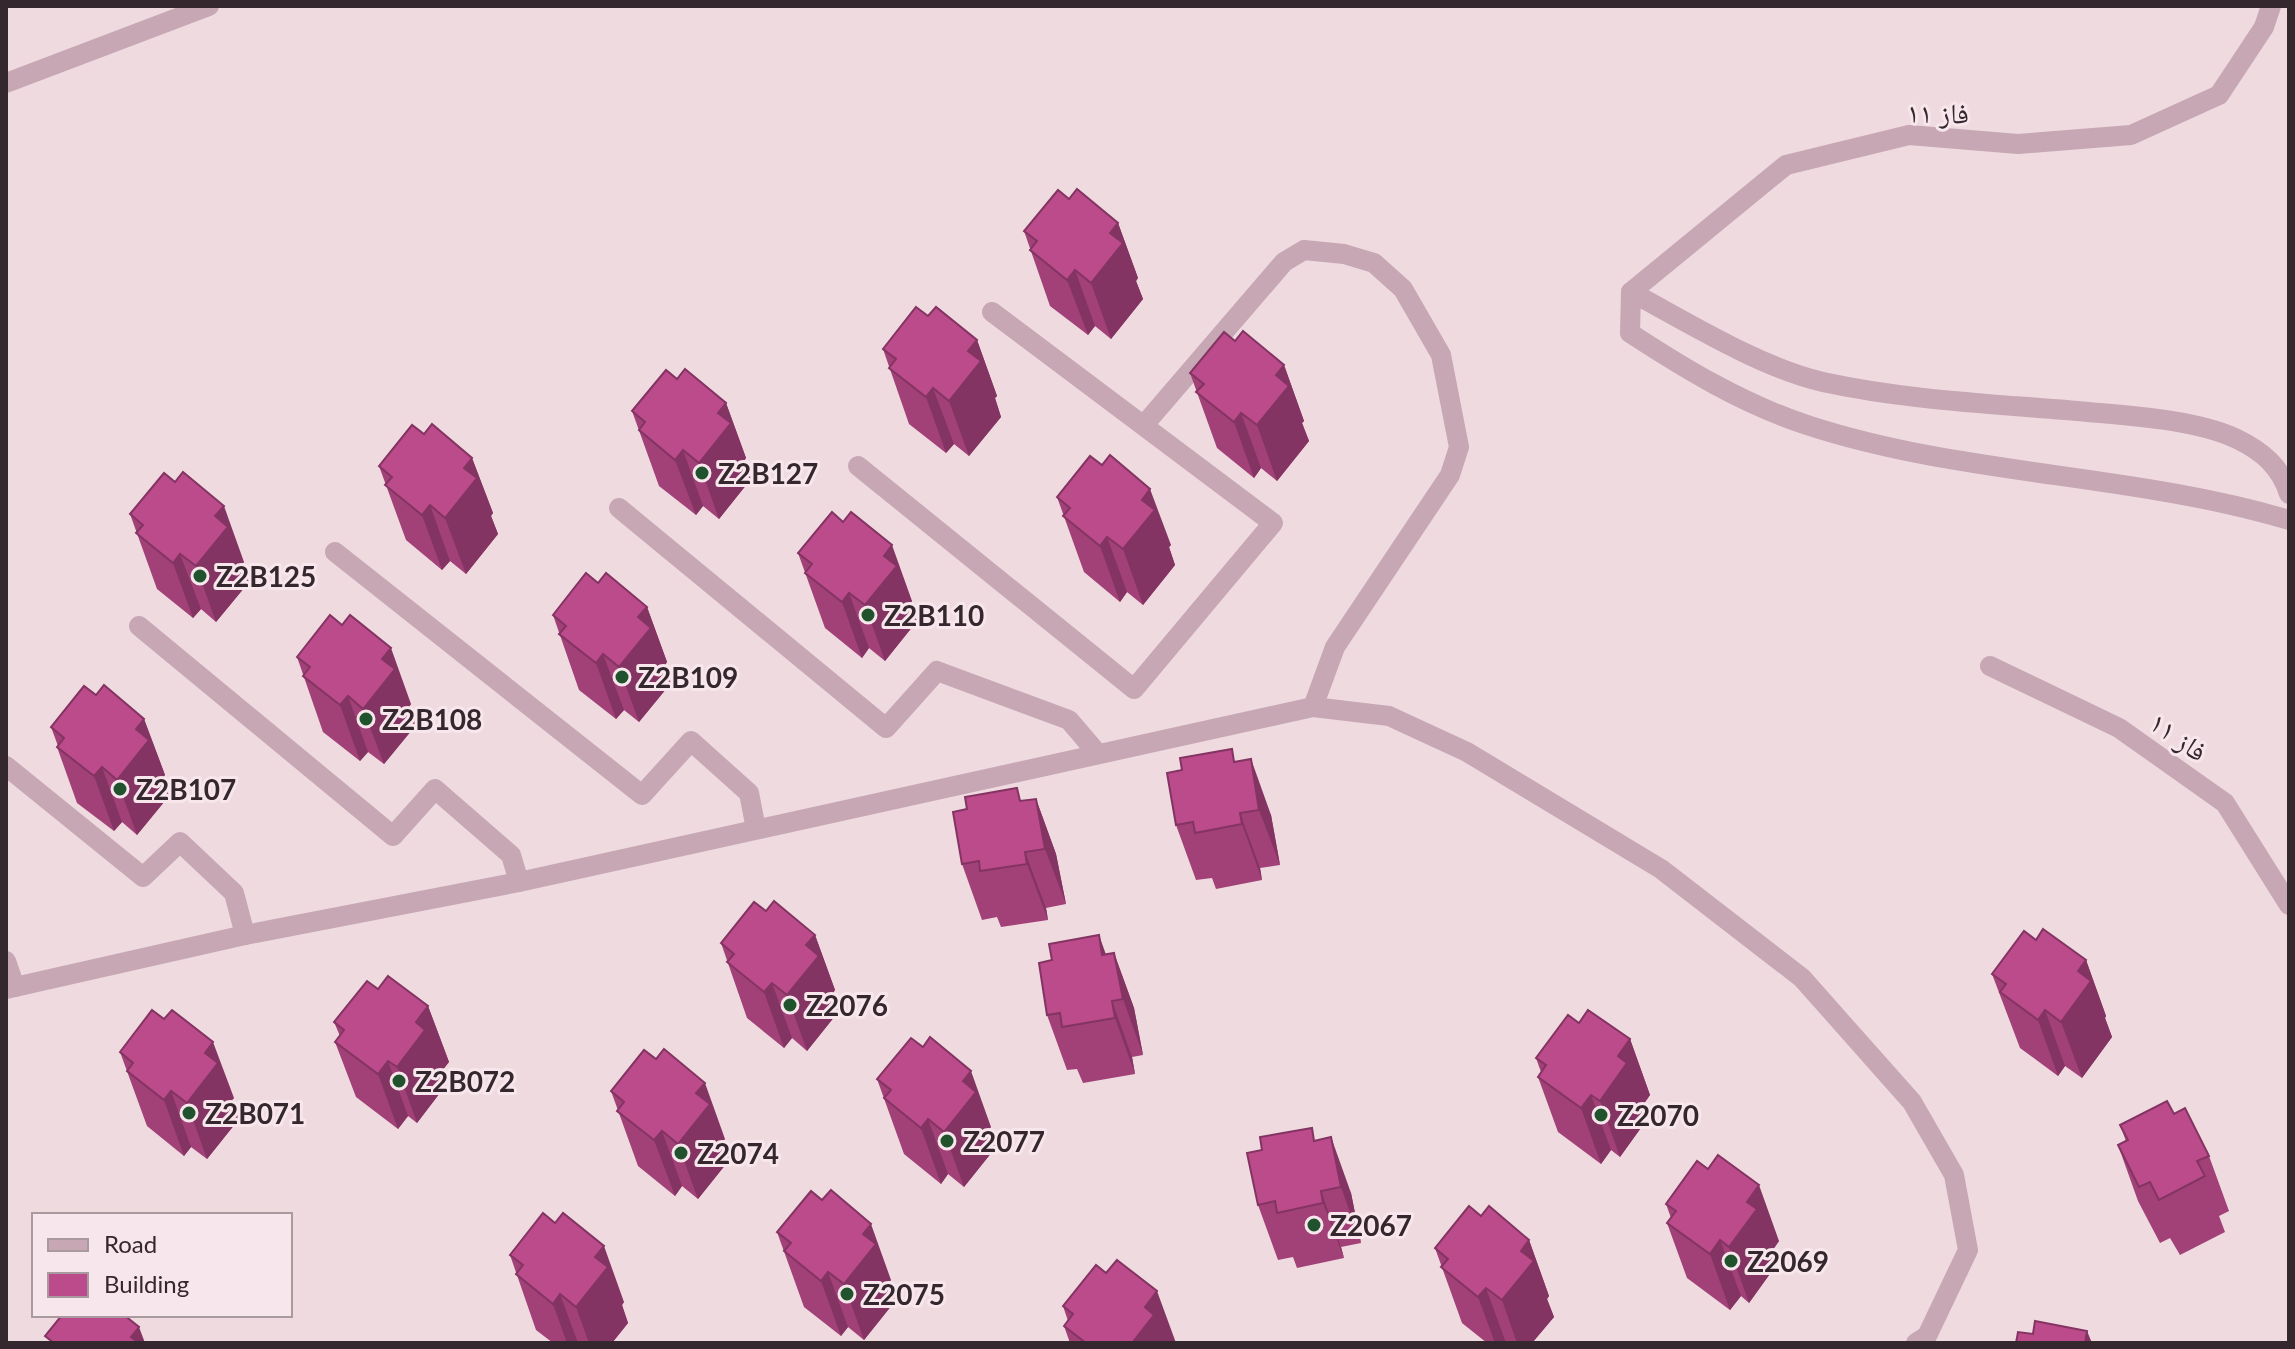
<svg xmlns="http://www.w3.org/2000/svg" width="2295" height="1349" viewBox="0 0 2295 1349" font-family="Lato,'Noto Naskh Arabic',sans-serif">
<rect width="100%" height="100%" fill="#efdae0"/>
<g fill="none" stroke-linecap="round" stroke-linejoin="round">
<!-- minor -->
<g stroke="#c6a7b3" stroke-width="20">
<path d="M2271 6 2264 27 2219 95 2131 135 2018 144 1909 135 1786 165 1631 292 1630 333C1685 369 1743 404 1807 425 1962 476 2132 473 2289 520"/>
<polyline points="6,83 209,6"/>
<path d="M1631 292C1687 322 1761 368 1823 382 1910 401 2000 404 2088 412 2133 416 2197 420 2237 439 2262 451 2281 467 2289 494"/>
<polyline points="1144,425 1284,262 1304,250 1344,254 1374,263 1403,289 1441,355 1459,447 1450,475 1335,647 1313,707"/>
<polyline points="858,466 1134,689 1273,523 992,312"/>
<polyline points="619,508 886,728 937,671 1069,720 1098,754"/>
<polyline points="335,552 642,795 691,741 749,793 756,829"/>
<polyline points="139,626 393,836 435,789 511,855 519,882"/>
<polyline points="1990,666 2119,728 2225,803 2289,905"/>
<polyline points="6,766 143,877 180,842 234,893 245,935"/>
<polyline points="6,961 15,987"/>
<polyline points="6,989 245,935 519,882 1313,707 1389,716 1467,752 1661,869 1802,978 1912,1102 1954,1175 1968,1250 1927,1336 1916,1343"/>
</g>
</g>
<!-- wall -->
<g fill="#a24078">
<polygon points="1069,199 1118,223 1138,278 1136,281 1143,299 1111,339 1095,326 1088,335 1050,306 1024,231"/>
<polygon points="928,316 977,340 997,396 995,398 1001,417 969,456 954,444 946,453 909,424 883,349"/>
<polygon points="1235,341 1284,365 1304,421 1302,423 1309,441 1277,481 1261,468 1254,478 1217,448 1190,373"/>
<polygon points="677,379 726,403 746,458 744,461 751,479 719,519 703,506 696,515 659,486 632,411"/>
<polygon points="424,434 472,458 493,513 491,516 498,534 466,574 450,561 442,570 406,540 379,466"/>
<polygon points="1057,497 1171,545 1169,547 1175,565 1143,605 1127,592 1120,602 1084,572"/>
<polygon points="130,514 244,562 242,564 249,582 216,622 201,609 193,618 157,589"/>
<polygon points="843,522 912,601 910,604 917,621 885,661 869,648 862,658 825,628 798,553"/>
<polygon points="598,583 647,607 667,662 665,665 671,683 639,722 624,710 616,719 579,690 553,615"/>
<polygon points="297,657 411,704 409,707 416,725 384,764 368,752 360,761 323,732"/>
<polygon points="96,695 144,719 165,775 163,777 169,796 137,835 122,822 114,831 77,803 57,747 58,746 51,727"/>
<polygon points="1237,762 1271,815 1280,865 1260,868 1262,880 1216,889 1212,878 1196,880 1176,825"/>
<polygon points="1036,799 1056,854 1066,904 1046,908 1048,920 1001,927 997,917 982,920 962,864 967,809"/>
<polygon points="766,911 815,935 835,990 833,993 839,1011 807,1051 792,1038 784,1048 747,1018 721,943"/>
<polygon points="2036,940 2086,960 2106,1016 2105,1018 2112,1037 2082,1078 2065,1066 2058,1076 2020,1048 1992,974"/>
<polygon points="1114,953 1134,1008 1143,1055 1132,1057 1135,1074 1083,1083 1077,1069 1067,1070 1047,1015 1106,954"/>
<polygon points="378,989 428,1006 449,1062 441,1072 446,1085 417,1123 408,1116 398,1129 356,1097 335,1042 340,1036 334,1022"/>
<polygon points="1579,1023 1630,1039 1650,1095 1643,1105 1648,1118 1620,1157 1611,1150 1601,1164 1558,1132 1538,1077 1541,1072 1536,1058"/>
<polygon points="120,1052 234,1098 232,1100 239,1119 207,1159 191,1147 184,1156 147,1126"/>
<polygon points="877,1079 991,1127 989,1129 996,1147 964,1187 948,1174 941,1184 904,1154"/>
<polygon points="611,1091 725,1139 723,1141 730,1159 698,1199 682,1186 675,1196 638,1166"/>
<polygon points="2174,1114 2209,1156 2229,1211 2219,1216 2225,1232 2180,1255 2170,1238 2160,1243 2138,1201 2118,1145 2126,1141 2120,1125"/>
<polygon points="1316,1140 1351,1193 1361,1243 1341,1247 1344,1258 1297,1268 1293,1257 1278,1260 1258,1205 1262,1150"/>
<polygon points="1666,1204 1779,1241 1772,1251 1777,1264 1749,1303 1741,1296 1730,1310 1687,1278 1667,1223 1671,1218"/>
<polygon points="1481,1216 1529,1240 1549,1296 1547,1299 1554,1317 1532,1343 1487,1343 1462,1323 1435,1248"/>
<polygon points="777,1232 891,1280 889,1282 896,1300 864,1340 848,1327 841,1336 804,1307"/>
<polygon points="510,1255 624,1302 622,1305 628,1323 612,1343 553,1343 536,1330"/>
<polygon points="1063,1306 1176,1343 1070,1343 1064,1326 1068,1321"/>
</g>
<!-- shaded-wall -->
<g fill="#843462">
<polygon points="1118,223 1138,278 1136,281 1143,299 1111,339 1091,283 1110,233"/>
<polygon points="1075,270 1095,326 1088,335 1067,280"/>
<polygon points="977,340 997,396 995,398 1001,417 969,456 949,401 968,351"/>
<polygon points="1284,365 1304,421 1302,423 1309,441 1277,481 1257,425 1276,375"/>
<polygon points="933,388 954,444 946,453 926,397"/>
<polygon points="726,403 746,458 744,461 751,479 719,519 699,463 718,413"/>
<polygon points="1241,413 1261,468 1254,478 1234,422"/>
<polygon points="683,450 703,506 696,515 675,460"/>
<polygon points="472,458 493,513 491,516 498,534 466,574 445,518 464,468"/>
<polygon points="1150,489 1171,545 1169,547 1175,565 1143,605 1123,549 1142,500"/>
<polygon points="430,505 450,561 442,570 422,515"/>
<polygon points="224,506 244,562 242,564 249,582 216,622 196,566 215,516"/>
<polygon points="1107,537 1127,592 1120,602 1100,546"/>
<polygon points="892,545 912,601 910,604 917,621 885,661 865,605 884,556"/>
<polygon points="180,554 201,609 193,618 173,563"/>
<polygon points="849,593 869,648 862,658 842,602"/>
<polygon points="647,607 667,662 665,665 671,683 639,722 619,667 638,617"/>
<polygon points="391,648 411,704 409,707 416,725 384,764 363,709 382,659"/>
<polygon points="603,654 624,710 616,719 596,663"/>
<polygon points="348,696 368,752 360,761 340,705"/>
<polygon points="144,719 165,775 163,777 169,796 137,835 117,780 136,729"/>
<polygon points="1251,759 1271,815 1280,865 1259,810"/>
<polygon points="102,767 122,822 114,831 94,776"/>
<polygon points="1036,799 1056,854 1066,904 1045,849"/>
<polygon points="1240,813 1260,868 1262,880 1242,824"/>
<polygon points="1025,852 1046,908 1048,920 1027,864"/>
<polygon points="815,935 835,990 833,993 839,1011 807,1051 787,995 806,945"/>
<polygon points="1099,935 1119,991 1102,955"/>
<polygon points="1114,953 1134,1008 1143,1055 1123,999"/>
<polygon points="2086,960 2106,1016 2105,1018 2112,1037 2082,1078 2061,1022 2078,971"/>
<polygon points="772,983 792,1038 784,1048 764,992"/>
<polygon points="1112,1001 1132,1057 1135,1074 1115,1018"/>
<polygon points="428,1006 449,1062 441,1072 446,1085 417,1123 397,1067 416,1022"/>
<polygon points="2045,1010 2065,1066 2058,1076 2038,1020"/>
<polygon points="1630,1039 1650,1095 1643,1105 1648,1118 1620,1157 1600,1101 1618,1056"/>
<polygon points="213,1042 234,1098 232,1100 239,1119 207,1159 187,1103 205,1053"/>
<polygon points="388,1061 408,1116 398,1129 378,1074"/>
<polygon points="971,1071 991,1127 989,1129 996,1147 964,1187 944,1132 963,1081"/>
<polygon points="705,1083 725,1139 723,1141 730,1159 698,1199 678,1144 696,1093"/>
<polygon points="171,1091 191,1147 184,1156 164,1100"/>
<polygon points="1591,1095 1611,1150 1601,1164 1581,1108"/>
<polygon points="928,1119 948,1174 941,1184 921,1128"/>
<polygon points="662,1131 682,1186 675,1196 654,1140"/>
<polygon points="1331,1137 1351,1193 1361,1243 1341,1187"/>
<polygon points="1759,1185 1779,1241 1772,1251 1777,1264 1749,1303 1729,1247 1747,1202"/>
<polygon points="1321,1191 1341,1247 1344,1258 1323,1203"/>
<polygon points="871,1224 891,1280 889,1282 896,1300 864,1340 844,1284 863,1234"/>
<polygon points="1529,1240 1549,1296 1547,1299 1554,1317 1532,1343 1517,1343 1502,1300 1521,1251"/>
<polygon points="1720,1240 1741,1296 1730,1310 1710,1254"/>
<polygon points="604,1246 624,1302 622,1305 628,1323 612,1343 589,1343 576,1307 595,1257"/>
<polygon points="828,1272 848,1327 841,1336 821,1281"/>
<polygon points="1486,1288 1506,1343 1495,1343 1478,1297"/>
<polygon points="1157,1291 1176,1343 1132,1343 1145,1307"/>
<polygon points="560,1294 578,1343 567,1343 553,1304"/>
<polygon points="139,1327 145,1343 133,1343 131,1337"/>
<polygon points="2087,1331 2092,1343 2085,1343"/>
</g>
<!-- building -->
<g fill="#bc4b8c" stroke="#843462" stroke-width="2">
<polygon points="1077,189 1118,223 1110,233 1123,243 1091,283 1075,270 1067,280 1030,250 1037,241 1024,231 1058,190 1069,199"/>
<polygon points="916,307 928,316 936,307 977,340 968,351 981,361 949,401 933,388 926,397 889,368 896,359 883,349"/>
<polygon points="1243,331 1284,365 1276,375 1289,386 1257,425 1241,413 1234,422 1196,392 1204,384 1190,373 1224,332 1235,341"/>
<polygon points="685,369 726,403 718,413 731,423 699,463 683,450 675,460 639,430 645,422 632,411 666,370 677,379"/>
<polygon points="432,424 472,458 464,468 477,478 445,518 430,505 422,515 385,485 392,477 379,466 412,425 424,434"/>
<polygon points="1110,455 1150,489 1142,500 1155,510 1123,549 1107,537 1100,546 1063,516 1070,508 1057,497 1090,456 1102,465"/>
<polygon points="183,472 224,506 215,516 228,527 196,566 180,554 173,563 136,533 143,525 130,514 164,473 175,482"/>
<polygon points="832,512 843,522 851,512 892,545 884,556 897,566 865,605 849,593 842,602 805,573 812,564 798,553"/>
<polygon points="586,573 598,583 606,573 647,607 638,617 651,628 619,667 603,654 596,663 559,634 566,626 553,615"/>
<polygon points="330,615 342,625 350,615 391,648 382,659 395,669 363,709 348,696 340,705 303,676 310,667 297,657"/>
<polygon points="104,685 144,719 136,729 149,740 117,780 102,767 94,776 57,747 64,738 51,727 84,686 96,695"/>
<polygon points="1232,749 1234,762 1251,759 1259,810 1240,813 1242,824 1195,833 1193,822 1176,825 1167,773 1182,770 1180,758"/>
<polygon points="1017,788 1020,801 1036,799 1045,849 1025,852 1027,864 980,871 979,861 962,864 953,812 967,809 965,797"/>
<polygon points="774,901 815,935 806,945 819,956 787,995 772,983 764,992 727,962 734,954 721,943 754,902 766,911"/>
<polygon points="2043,929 2086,960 2078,971 2091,981 2061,1022 2045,1010 2038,1020 2000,992 2006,984 1992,974 2024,931 2036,940"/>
<polygon points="1099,935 1102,955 1114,953 1123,999 1112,1001 1115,1018 1062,1027 1060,1013 1047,1015 1039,963 1052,960 1049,944"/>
<polygon points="388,976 428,1006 416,1022 425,1030 397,1067 388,1061 378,1074 335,1042 344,1030 334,1022 367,981 378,989"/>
<polygon points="152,1010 164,1019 172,1010 213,1042 205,1053 218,1063 187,1103 171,1091 164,1100 127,1071 133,1063 120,1052"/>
<polygon points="1588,1010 1630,1039 1618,1056 1627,1063 1600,1101 1591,1095 1581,1108 1538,1077 1546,1065 1536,1058 1568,1015 1579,1023"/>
<polygon points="930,1037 971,1071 963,1081 976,1092 944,1132 928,1119 921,1128 884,1098 891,1090 877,1079 911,1038 923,1047"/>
<polygon points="664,1049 705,1083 696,1093 710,1104 678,1144 662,1131 654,1140 617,1111 624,1102 611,1091 644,1050 656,1059"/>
<polygon points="2167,1101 2174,1114 2185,1108 2209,1156 2197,1161 2205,1176 2159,1200 2150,1182 2139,1187 2118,1145 2128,1140 2120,1125"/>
<polygon points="1312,1128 1314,1141 1331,1137 1341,1187 1321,1191 1323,1203 1277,1213 1275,1201 1258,1205 1247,1153 1262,1150 1260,1137"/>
<polygon points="1718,1155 1759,1185 1747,1202 1757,1209 1729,1247 1720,1240 1710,1254 1667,1223 1676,1211 1666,1204 1697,1161 1708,1169"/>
<polygon points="831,1190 871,1224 863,1234 876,1244 844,1284 828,1272 821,1281 784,1251 791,1243 777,1232 811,1191 822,1200"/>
<polygon points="1469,1206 1481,1216 1489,1206 1529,1240 1521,1251 1534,1261 1502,1300 1486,1288 1478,1297 1441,1267 1448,1259 1435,1248"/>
<polygon points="543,1213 555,1223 563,1213 604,1246 595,1257 608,1267 576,1307 560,1294 553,1304 516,1274 523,1265 510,1255"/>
<polygon points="1117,1260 1157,1291 1145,1307 1154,1315 1132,1343 1086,1343 1064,1326 1073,1314 1063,1306 1096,1265 1106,1273"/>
<polygon points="62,1315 124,1315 139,1327 131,1337 139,1343 54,1343 45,1336"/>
<polygon points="2035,1321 2087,1331 2085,1343 2016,1343 2018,1332 2033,1334"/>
</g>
<!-- markers -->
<g fill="#20522d" stroke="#f7e6eb" stroke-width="3">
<circle cx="702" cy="473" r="8"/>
<circle cx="200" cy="576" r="8"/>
<circle cx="868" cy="615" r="8"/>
<circle cx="622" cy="677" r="8"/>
<circle cx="366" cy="719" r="8"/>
<circle cx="120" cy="789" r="8"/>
<circle cx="790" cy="1005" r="8"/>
<circle cx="399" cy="1081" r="8"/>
<circle cx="189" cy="1113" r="8"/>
<circle cx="1601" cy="1115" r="8"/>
<circle cx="947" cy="1141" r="8"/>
<circle cx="681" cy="1153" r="8"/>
<circle cx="1314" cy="1225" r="8"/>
<circle cx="1731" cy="1261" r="8"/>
<circle cx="847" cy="1294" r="8"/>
</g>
<g text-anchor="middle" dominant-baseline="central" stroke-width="6" stroke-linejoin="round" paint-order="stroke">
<!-- street labels -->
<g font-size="28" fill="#34272d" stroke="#f7e6eb">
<text transform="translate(1938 112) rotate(1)">فاز ۱۱</text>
<text transform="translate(2179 736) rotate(35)">فاز ۱۱</text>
</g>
<!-- poi labels -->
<g font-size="28" font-weight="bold" fill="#34272d" stroke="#f7e6eb" text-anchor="start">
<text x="718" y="473">Z2B127</text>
<text x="216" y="576">Z2B125</text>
<text x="884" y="615">Z2B110</text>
<text x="638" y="677">Z2B109</text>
<text x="382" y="719">Z2B108</text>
<text x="136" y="789">Z2B107</text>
<text x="806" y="1005">Z2076</text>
<text x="415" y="1081">Z2B072</text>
<text x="205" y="1113">Z2B071</text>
<text x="1617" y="1115">Z2070</text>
<text x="963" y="1141">Z2077</text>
<text x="697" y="1153">Z2074</text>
<text x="1330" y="1225">Z2067</text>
<text x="1747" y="1261">Z2069</text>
<text x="863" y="1294">Z2075</text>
</g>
</g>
<!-- border -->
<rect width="2295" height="1349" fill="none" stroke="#34272d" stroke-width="16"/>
<!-- legend -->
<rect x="32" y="1213" width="260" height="104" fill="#f7e6eb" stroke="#a99a9f" stroke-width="2"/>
<rect x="48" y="1239" width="40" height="12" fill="#c6a7b3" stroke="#a99a9f" stroke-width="2"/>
<text x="104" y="1253" font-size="24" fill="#34272d">Road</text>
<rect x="48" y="1273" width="40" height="24" fill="#bc4b8c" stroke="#a99a9f" stroke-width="2"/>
<text x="104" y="1293" font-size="24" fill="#34272d">Building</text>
</svg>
